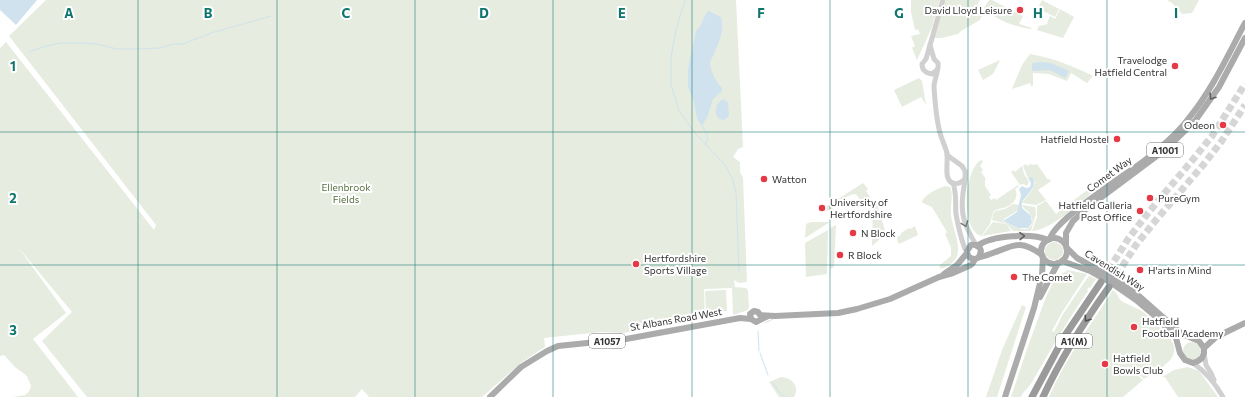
<svg xmlns="http://www.w3.org/2000/svg" width="1245" height="397" viewBox="0 0 1245 397" font-family="Commissioner,sans-serif">
<rect width="100%" height="100%" fill="#fff"/>
<!-- green -->
<g fill="#e6ecdf">
<path d="M46 0H736L743 147 738 149 733 157 740 162V172L743 178 747 282 739 283 734 280 735 287 746 288 748 290 749 307 748 310 733 315 732 288 704 289 705 318 623 333 601 332 544 338 545 347 522 362 482 397H369L362 389 355 397H87L42 341 72 312 18 247 66 313 33 339 78 397H12C23 395 28 397 31 386L27 376 15 367 4 355 0 356V48L6 42 154 230 156 225 9 36Z"/>
<polygon points="911,0 940,0 932,27 917,60 912,48 915,46 911,36 920,34 918,29 915,30 911,12"/>
<polygon points="946,0 980,0 978,4 984,11 980,20 961,31 958,34 942,38 934,38"/>
<path d="M989 0H992L1023 16 1019 24 1032 28 1030 29C1011 25 1000 22 984 8Z"/>
<polygon points="1042,0 1059,9 1055,17 1038,8"/>
<polygon points="1167,0 1199,0 1192,13 1182,14 1172,3"/>
<polygon points="1060,9 1074,17 1063,38 1037,30 1039,26 1048,24 1047,23 1050,16 1055,19"/>
<path d="M1030 54C1053 58 1073 66 1093 76L1087 83 1071 73 1067 81 1049 74 1033 73V86H1031L1030 83 1012 89 1022 65Z"/>
<polygon points="1000,60 993,74 983,80 978,70"/>
<polygon points="919,78 922,81 926,105 921,97 902,107 894,90"/>
<path d="M981 160 983 162 980 166 983 170 981 172 986 179 985 180V186L991 195 989 197 991 200 995 198 996 200 1018 185 1019 186 1015 189C1019 197 1014 204 1006 207 1001 209 997 208 993 212L990 224 981 236C960 229 964 170 981 160Z"/>
<polygon points="1026,164 1028,166 1030,164 1034,165 1037,164 1048,180 1049,179 1051,181 1038,190 1046,200 1036,205 1022,203 1032,190 1035,182 1031,177 1028,178 1023,166"/>
<polygon points="1022,166 1024,174 1029,182 1027,186 1023,184 1020,185 1011,172 1014,170 1015,172"/>
<path d="M863 183 868 189 866 191 870 197 859 205 860 200 856 194C843 194 838 209 826 211L824 208Z"/>
<path d="M945 186 950 187 951 190C953 198 950 207 951 215 954 237 970 259 941 269L939 266 951 256V247L945 234 947 232 932 207 923 203 922 201C926 194 937 189 945 186Z"/>
<path d="M1091 187 1095 190C1080 202 1052 230 1032 231L1037 217V206L1046 201 1056 214Z"/>
<polygon points="876,200 886,234 872,246 873,202"/>
<path d="M1013 204 1019 205 1017 211 1004 219 1003 222C1011 223 1026 236 1032 224 1033 221 1032 217 1030 214 1028 210 1024 210 1022 205L1035 207 1036 214 1031 231H1013L1007 224 992 220 993 214 995 211 1005 209Z"/>
<polygon points="811,222 830,222 805,238 806,224"/>
<polygon points="993,222 1007,224 1011,231 982,236"/>
<polygon points="836,225 834,267 830,269 830,228"/>
<polygon points="915,226 918,235 899,244 896,237 901,235 901,233 909,228 910,229"/>
<polygon points="828,230 827,274 806,277 805,243"/>
<circle cx="1054" cy="251" r="9"/>
<path d="M1068 270 1087 274 1061 314 1052 331 1054 332 1063 314 1088 277 1090 276 1096 279 1090 288 1089 287 1087 290 1088 291C1067 321 1050 351 1032 382 1029 388 1023 391 1021 397H1011L1027 349 1046 297 1056 277Z"/>
<polygon points="726,290 727,311 706,311 705,291"/>
<path d="M1113 290C1118 293 1118 299 1123 302 1128 305 1135 307 1140 310 1145 313 1150 318 1154 322 1164 331 1183 346 1170 360 1163 368 1153 373 1144 379L1133 369 1132 370 1143 380 1123 397H1049C1065 359 1091 325 1113 290Z"/>
<polygon points="1022,305 1026,307 997,397 986,397 1002,350"/>
<circle cx="1192" cy="351" r="9"/>
<polygon points="1188,367 1199,371 1218,397 1178,397 1165,377 1162,377 1174,370"/>
<path d="M781 377C792 378 800 386 794 397H779L769 382Z"/>
</g>
<!-- water -->
<g fill="#cfe2ee">
<polygon points="0,0 37,0 16,25 0,10"/>
<path d="M709 11 721 17C725 31 719 41 714 54 713 56 711 60 710 62 710 71 716 82 722 88V91L713 99 707 118 702 125 700 124 697 118 694 102 688 87V69L696 31 701 25 706 13Z"/>
<polygon points="1041,62 1051,63 1069,71 1065,78 1050,70 1032,71 1032,63"/>
<path d="M724 99 728 103 729 116 724 120C712 119 714 102 724 99Z"/>
<path d="M1031 177 1033 178C1039 190 1019 198 1022 207 1023 210 1029 213 1031 216L1032 223 1028 228H1018L1003 221 1017 212 1021 195 1019 189 1022 186 1026 188 1030 187 1031 183 1028 178Z"/>
</g>
<g fill="none" stroke-linecap="round" stroke-linejoin="round">
<!-- stream -->
<g stroke="#cfe2ee" stroke-width="1">
<polyline points="685,0 676,30 671,57 671,84 679,111 696,134 725,165 732,178 736,192 739,272"/>
<polyline points="29,52 43,47 60,43 83,43 97,44 117,49 134,49 160,48 173,44 183,44 211,33 271,16"/>
<polyline points="702,125 708,137 706,145"/>
<polyline points="765,323 773,319"/>
<polyline points="758,331 759,351"/>
<polyline points="760,353 768,375"/>
<polyline points="773,383 779,392 785,397"/>
</g>
<!-- highway-tunnel -->
<g stroke="#d6d6d6" stroke-width="7" stroke-dasharray="7 3.5" stroke-linecap="butt">
<polyline points="1103,279 1128,239 1148,213 1195,157 1212,136 1245,84"/>
<polyline points="1111,284 1136,245 1156,220 1204,164 1221,142 1245,105"/>
</g>
<!-- minor -->
<g stroke="#d0d0d0" stroke-width="5">
<path d="M930 45 934 59 938 63C939 71 934 80 934 87 935 103 936 118 940 133 942 140 945 146 947 153 948 160 945 176 949 180 953 186 960 184 965 179"/>
<path d="M937 70 932 74C926 73 922 71 922 64L926 59 943 0"/>
<path d="M947 155 962 166 965 171C966 178 964 186 963 193 960 215 965 226 976 245"/>
<path d="M953 183C957 194 955 203 956 214 958 226 961 238 965 249L967 251"/>
<polyline points="1204,353 1206,365 1211,373 1214,380"/>
<path d="M1193 363C1206 372 1215 383 1223 397"/>
</g>
<!-- major -->
<g stroke="#ababab" stroke-width="6">
<circle cx="1054" cy="251" r="13"/>
<path d="M1050 239C1054 220 1127 174 1145 160 1161 147 1177 134 1189 118 1212 90 1228 55 1245 23"/>
<polyline points="1066,245 1066,233 1073,221 1087,208 1166,149 1195,121 1219,87 1245,38"/>
<path d="M977 246C992 235 1032 233 1048 240"/>
<path d="M975 259C970 259 967 256 967 251L971 245C976 244 980 246 981 251L979 257"/>
<polyline points="1062,261 1090,271 1113,284 1136,300 1155,316 1176,338 1180,353 1185,360 1193,363 1198,361 1202,358 1204,353 1204,348 1199,341 1182,334 1139,296 1115,279 1077,258 1067,248"/>
<polyline points="944,274 957,265 967,253"/>
<polyline points="1040,297 1058,263"/>
<path d="M751 319 750 314 754 311 758 312 760 315 775 316 838 313 857 309 890 299 939 277 953 273 971 265 973 263 975 259C980 257 985 256 990 254 1014 246 1019 238 1042 255"/>
<polyline points="1204,348 1216,337 1245,323"/>
<polyline points="490,397 521,367 547,351 558,346 626,339 740,318 751,319 756,322 768,316"/>
<polyline points="1005,397 1034,308 1042,275 1043,257"/>
</g>
<!-- highway -->
<g stroke="#9a9a9a" stroke-width="7">
<polyline points="1032,397 1064,337 1101,282"/>
<path d="M1043 397C1061 358 1084 322 1109 287"/>
</g>
</g>
<!-- one-way arrows -->
<defs><path id="oneway-chevron" d="M-2-3.5L2.5 0L-2 3.5" fill="none" stroke-width="1.6" stroke-linecap="round" stroke-linejoin="round"/></defs>
<g stroke="#636363">
<use href="#oneway-chevron" transform="translate(1212 97) rotate(123)"/>
<use href="#oneway-chevron" transform="translate(1022 236) rotate(-2)"/>
</g>
<use stroke="#7a7a7a" href="#oneway-chevron" transform="translate(965 224) rotate(70)"/>
<use stroke="#525252" href="#oneway-chevron" transform="translate(1087 319) rotate(124)"/>
<!-- grid -->
<path fill="none" stroke="#0f766e" stroke-width="1" stroke-opacity="0.55" d="M138 0V397M277 0V397M415 0V397M553 0V397M692 0V397M830 0V397M968 0V397M1107 0V397M0 132H1245M0 265H1245"/>
<!-- markers -->
<g fill="#e63946" stroke="#fff" stroke-width="1.5">
<circle cx="1020" cy="10" r="4"/>
<circle cx="1175" cy="66" r="4"/>
<circle cx="1223" cy="125" r="4"/>
<circle cx="1117" cy="139" r="4"/>
<circle cx="764" cy="179" r="4"/>
<circle cx="1150" cy="198" r="4"/>
<circle cx="822" cy="208" r="4"/>
<circle cx="1140" cy="211" r="4"/>
<circle cx="853" cy="233" r="4"/>
<circle cx="840" cy="255" r="4"/>
<circle cx="636" cy="264" r="4"/>
<circle cx="1140" cy="270" r="4"/>
<circle cx="1014" cy="277" r="4"/>
<circle cx="1134" cy="327" r="4"/>
<circle cx="1105" cy="364" r="4"/>
</g>
<g text-anchor="middle" dominant-baseline="central" stroke-width="4" stroke-linejoin="round" paint-order="stroke">
<!-- shield labels -->
<g fill="#fff" stroke="#707070" stroke-width="1">
<rect x="1147" y="143" width="36" height="14" rx="3"/>
<rect x="589" y="334" width="36" height="14" rx="3"/>
<rect x="1056" y="334" width="36" height="14" rx="3"/>
</g>
<g font-size="9" font-weight="bold" fill="#333">
<text x="1165" y="150">A1001</text>
<text x="607" y="341">A1057</text>
<text x="1074" y="341">A1(M)</text>
</g>
<!-- poi labels -->
<g font-size="10" fill="#333" stroke="#fff" text-anchor="start">
<text x="1012" y="10" text-anchor="end">David Lloyd Leisure</text>
<text x="1167" y="60" text-anchor="end">Travelodge<tspan x="1167" dy="12">Hatfield Central</tspan></text>
<text x="1215" y="125" text-anchor="end">Odeon</text>
<text x="1109" y="139" text-anchor="end">Hatfield Hostel</text>
<text x="772" y="179">Watton</text>
<text x="1158" y="198">PureGym</text>
<text x="830" y="202">University of<tspan x="830" dy="12">Hertfordshire</tspan></text>
<text x="1132" y="205" text-anchor="end">Hatfield Galleria<tspan x="1132" dy="12">Post Office</tspan></text>
<text x="861" y="233">N Block</text>
<text x="848" y="255">R Block</text>
<text x="644" y="258">Hertfordshire<tspan x="644" dy="12">Sports Village</tspan></text>
<text x="1148" y="270">H'arts in Mind</text>
<text x="1022" y="277">The Comet</text>
<text x="1142" y="321">Hatfield<tspan x="1142" dy="12">Football Academy</tspan></text>
<text x="1113" y="358">Hatfield<tspan x="1113" dy="12">Bowls Club</tspan></text>
</g>
<!-- street labels -->
<g font-size="10" fill="#333" stroke="#fff">
<text transform="translate(1109 174) rotate(-36)">Comet Way</text>
<text transform="translate(1115 270) rotate(32)">Cavendish Way</text>
<text transform="translate(676 319) rotate(-10)">St Albans Road West</text>
</g>
<!-- park labels -->
<g font-size="10" fill="#56703f" stroke="#fff">
<text x="346" y="187">Ellenbrook<tspan x="346" dy="12">Fields</tspan></text>
</g>
</g>
<g font-size="13" text-anchor="middle" font-weight="bold" fill="#0f766e" stroke="#fff" stroke-width="4" stroke-linejoin="round" paint-order="stroke">
<text x="69" y="18">A</text>
<text x="208" y="18">B</text>
<text x="346" y="18">C</text>
<text x="484" y="18">D</text>
<text x="622" y="18">E</text>
<text x="761" y="18">F</text>
<text x="899" y="18">G</text>
<text x="1038" y="18">H</text>
<text x="1176" y="18">I</text>
<text x="13" y="71">1</text>
<text x="13" y="203">2</text>
<text x="13" y="335">3</text>
</g>
</svg>
